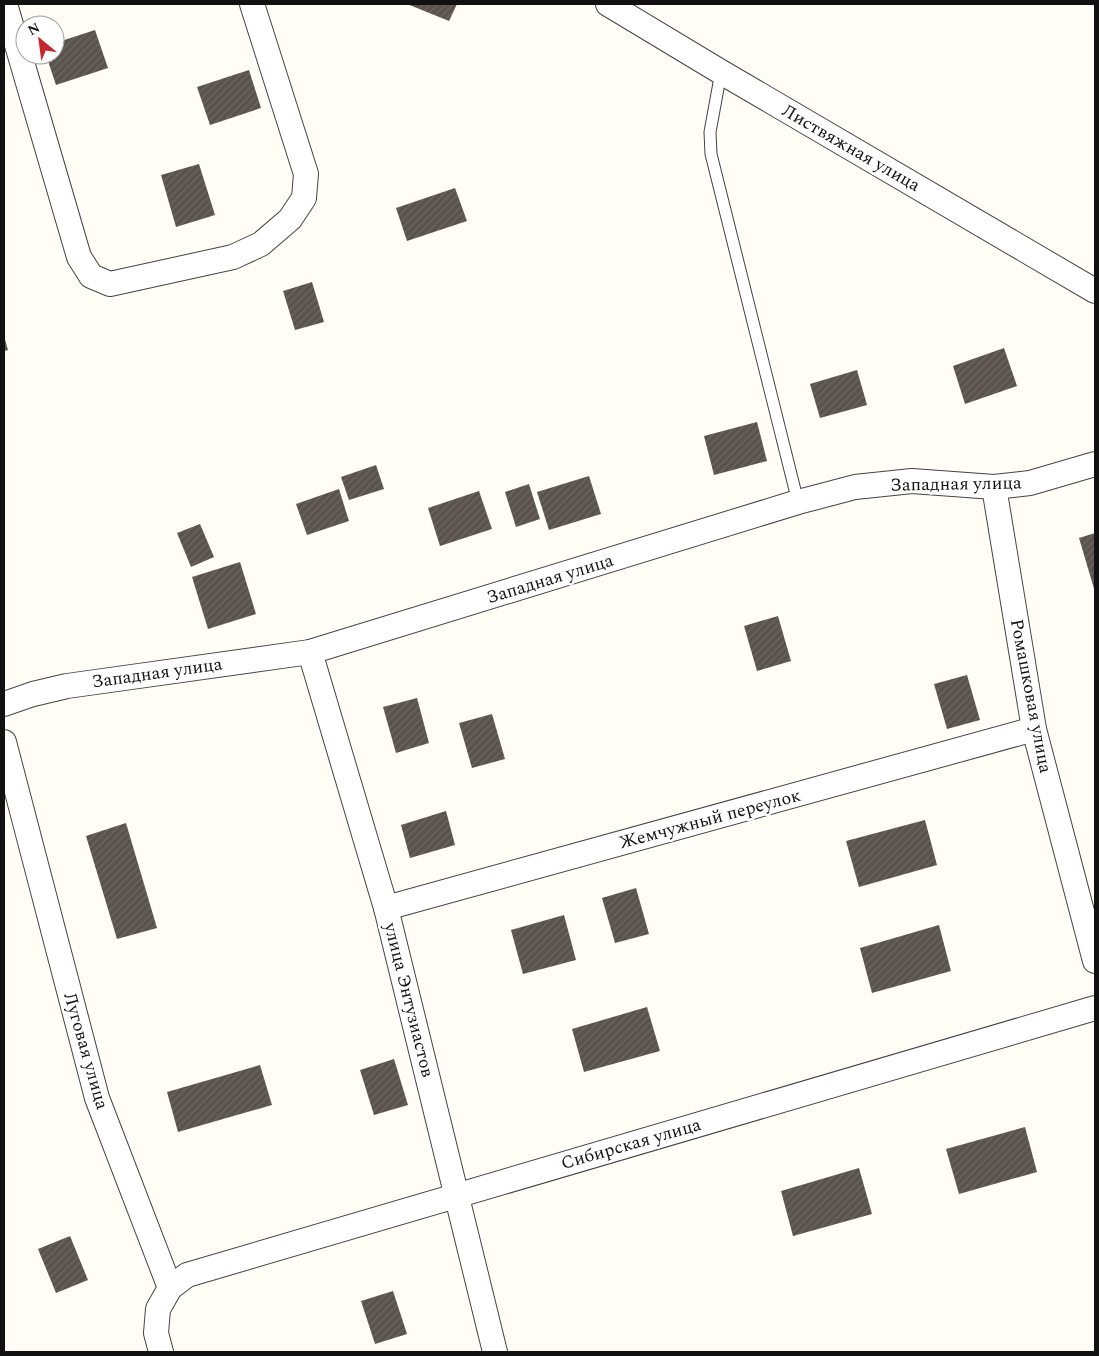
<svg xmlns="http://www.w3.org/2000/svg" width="1099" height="1356" viewBox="0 0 1099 1356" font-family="Spectral,serif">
<defs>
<pattern id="building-hatch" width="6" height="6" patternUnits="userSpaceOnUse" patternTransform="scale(1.25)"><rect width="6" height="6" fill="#5a524d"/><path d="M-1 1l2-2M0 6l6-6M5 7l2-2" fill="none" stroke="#6d6662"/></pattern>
</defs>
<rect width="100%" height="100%" fill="#fffdf5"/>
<!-- building -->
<g fill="url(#building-hatch)">
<polygon points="407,4 457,4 449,21"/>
<polygon points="95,30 108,68 56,85 46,55 55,55 55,43"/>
<polygon points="249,70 261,108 210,125 197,87"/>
<polygon points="199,164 215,215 176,227 161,175"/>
<polygon points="455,188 467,221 407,241 396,208"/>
<polygon points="312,282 324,322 295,330 283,291"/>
<polygon points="4,336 8,350 4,351"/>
<polygon points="1004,348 1017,386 965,404 953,366"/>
<polygon points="857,370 867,405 820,418 810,384"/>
<polygon points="757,422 767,461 714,475 704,436"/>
<polygon points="376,465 384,489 349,500 341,477"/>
<polygon points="589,476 601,514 549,530 537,492"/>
<polygon points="529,484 540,519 516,527 505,492"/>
<polygon points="339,489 349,521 307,535 296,504"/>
<polygon points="479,491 492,529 440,546 428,508"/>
<polygon points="200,524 214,557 191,567 177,533"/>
<polygon points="1095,533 1095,592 1079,538"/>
<polygon points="240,562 256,614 208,629 192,577"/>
<polygon points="778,616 791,661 757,671 744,626"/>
<polygon points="967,675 980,720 947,729 934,684"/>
<polygon points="417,698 429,743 396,753 383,707"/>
<polygon points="492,714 505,759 472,768 459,723"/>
<polygon points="446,811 455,845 410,858 401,825"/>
<polygon points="925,820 937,865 859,887 846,841"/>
<polygon points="126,823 157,928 117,939 86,836"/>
<polygon points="636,888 649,934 615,943 602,898"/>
<polygon points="564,915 576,960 523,974 511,930"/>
<polygon points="939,925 951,971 872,993 860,948"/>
<polygon points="647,1007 660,1051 584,1072 572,1029"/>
<polygon points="394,1059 408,1105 374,1115 360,1070"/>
<polygon points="260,1065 272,1105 178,1132 167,1092"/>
<polygon points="1025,1127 1037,1172 959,1194 946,1149"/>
<polygon points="859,1168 872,1214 793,1236 781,1191"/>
<polygon points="70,1236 88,1280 56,1293 38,1249"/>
<polygon points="393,1291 407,1334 375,1344 361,1301"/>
</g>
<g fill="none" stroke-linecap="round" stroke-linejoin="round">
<defs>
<polyline id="lane" points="721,72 710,132 711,154 798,502"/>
<g id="street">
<polyline points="5,4 79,257 91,276 110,284 233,257 261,244 290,219 304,198 306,174 252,4"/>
<polyline points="608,4 721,72 1095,291"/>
<polyline points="994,487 1034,729 1095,961"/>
<polyline points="310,652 386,908 495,1352"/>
<polyline points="4,704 33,694 67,686 310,652 798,502 855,487 912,481 994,487 1030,483 1095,464"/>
<polyline points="4,742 97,1098 170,1288"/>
<polyline points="386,908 1034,729"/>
<polyline points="161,1352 156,1333 158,1309 170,1288 187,1275 1095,1008"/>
</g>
</defs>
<!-- lane casing -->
<use href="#lane" stroke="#444" stroke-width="13"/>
<!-- street casing -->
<use href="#street" stroke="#444" stroke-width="26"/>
<!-- lane -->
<use href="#lane" stroke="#fff" stroke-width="11"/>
<!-- street -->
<use href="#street" stroke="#fff" stroke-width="24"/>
</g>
<g text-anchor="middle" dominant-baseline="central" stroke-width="5" stroke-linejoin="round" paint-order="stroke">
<!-- street labels -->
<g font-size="18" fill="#111" stroke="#fff">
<text transform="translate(851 148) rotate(30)">Листвяжная улица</text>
<text transform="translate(956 484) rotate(-1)">Западная улица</text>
<text transform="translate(550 579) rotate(-17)">Западная улица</text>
<text transform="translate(157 673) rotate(-8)">Западная улица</text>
<text transform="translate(1031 696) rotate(79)">Ромашковая улица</text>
<text transform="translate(710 819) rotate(-15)">Жемчужный переулок</text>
<text transform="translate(409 1000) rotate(76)">улица Энтузиастов</text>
<text transform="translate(86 1051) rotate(74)">Луговая улица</text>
<text transform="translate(631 1144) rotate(-16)">Сибирская улица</text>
</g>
</g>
<!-- border -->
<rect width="1099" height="1356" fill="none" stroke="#111111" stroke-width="10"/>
<!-- north arrow -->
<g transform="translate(40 40) rotate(331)"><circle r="24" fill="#ffffff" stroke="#a0a0a0"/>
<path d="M0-4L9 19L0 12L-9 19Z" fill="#c4262e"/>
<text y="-8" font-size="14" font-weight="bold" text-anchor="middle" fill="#111111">N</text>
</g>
</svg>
